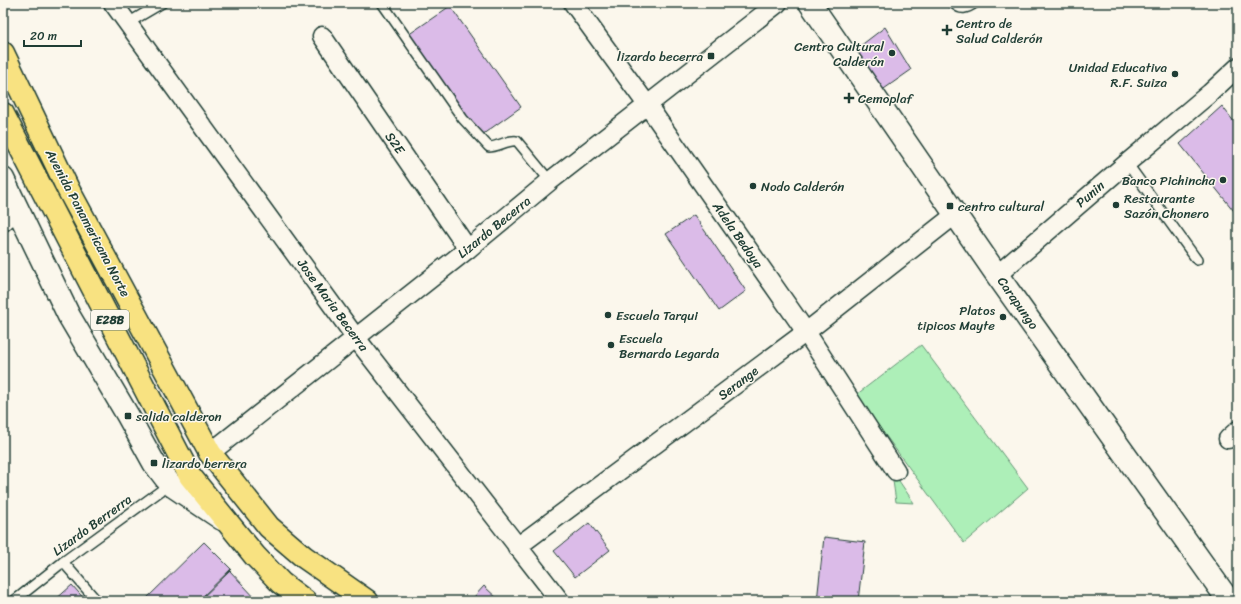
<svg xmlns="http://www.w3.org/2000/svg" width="1241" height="604" viewBox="0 0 1241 604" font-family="Sriracha,sans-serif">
<rect width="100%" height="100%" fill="#fbf7ec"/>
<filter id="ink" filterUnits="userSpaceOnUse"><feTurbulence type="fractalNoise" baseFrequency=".025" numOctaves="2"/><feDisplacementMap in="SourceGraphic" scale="8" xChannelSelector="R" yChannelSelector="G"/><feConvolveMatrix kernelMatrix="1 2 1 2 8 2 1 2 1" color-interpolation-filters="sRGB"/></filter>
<g filter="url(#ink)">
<!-- green -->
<g fill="#adefb8" stroke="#669676">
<polygon points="921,345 1028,488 964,543 856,395"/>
<polygon points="895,475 914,503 896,502 893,481"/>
</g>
<!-- building -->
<g fill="#dbbbe8" stroke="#1f3d34">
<polygon points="450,6 521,107 479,137 408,35"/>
<polygon points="885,27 911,70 881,91 855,50"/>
<polygon points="1222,106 1238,127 1238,216 1180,144"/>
<polygon points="694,215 746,291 719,311 666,234"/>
<polygon points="589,523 610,550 575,577 554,551"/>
<polygon points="824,537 865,542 858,601 817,601"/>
<polygon points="204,542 231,569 198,601 144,601"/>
<polygon points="230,571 257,600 256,601 199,601"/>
<polygon points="72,585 86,601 54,601"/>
<polygon points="484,586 500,601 477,601 474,597"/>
</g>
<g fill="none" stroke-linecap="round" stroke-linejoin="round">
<defs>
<g id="service">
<path d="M382 3 463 119 489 147C498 147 509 139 517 141L550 181"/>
<path d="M953 3C961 11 967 9 975 3"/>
<polyline points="128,23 162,3"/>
<polyline points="1127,163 1197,260"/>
<polyline points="63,562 97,601"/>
<polyline points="14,601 63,562 170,484"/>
</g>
<g id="minor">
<polyline points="113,3 356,338 560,601"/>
<polyline points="573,3 648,106 806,332 896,471"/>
<polyline points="322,36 468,249"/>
<polyline points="3,222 18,209"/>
<polyline points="997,275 1127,163 1210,93 1238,67"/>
<polyline points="1228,439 1238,430"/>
<polyline points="210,453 468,249 550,181 778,3"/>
<polyline points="517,547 806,332 956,214"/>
</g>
<polyline id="tertiary" points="810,3 997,275 1229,601"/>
<polyline id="secondary" points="3,179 69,316 128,416 154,463 170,484 222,519"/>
<g id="trunk">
<polyline points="3,53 68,189 210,453 269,527 304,557 367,601"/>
<polyline points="3,114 190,476 255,556 281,583 305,601"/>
</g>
</defs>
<!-- service casing -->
<use href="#service" stroke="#1f3d34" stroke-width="12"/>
<!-- minor casing -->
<use href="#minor" stroke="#1f3d34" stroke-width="21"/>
<!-- tertiary casing -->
<use href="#tertiary" stroke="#1f3d34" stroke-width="25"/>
<!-- secondary casing -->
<use href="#secondary" stroke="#1f3d34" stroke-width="25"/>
<!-- trunk casing -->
<use href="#trunk" stroke="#1f3d34" stroke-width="25"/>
<!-- service -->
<use href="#service" stroke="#fbf7ec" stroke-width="9"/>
<!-- minor -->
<use href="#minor" stroke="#fbf7ec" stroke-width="18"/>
<!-- tertiary -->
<use href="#tertiary" stroke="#fbf7ec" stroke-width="22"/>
<!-- secondary -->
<use href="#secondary" stroke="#fbf7ec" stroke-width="22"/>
<!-- trunk -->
<use href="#trunk" stroke="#f8e281" stroke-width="22"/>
</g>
</g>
<!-- markers -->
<g fill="#1f3d34" stroke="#fbf7ec" stroke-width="1.5">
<path d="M945 24h4v4h4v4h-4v4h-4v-4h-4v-4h4z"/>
<circle cx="892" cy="53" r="4"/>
<rect x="707" y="52" width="8" height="8" rx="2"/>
<circle cx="1175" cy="74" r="4"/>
<path d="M847 92h4v4h4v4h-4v4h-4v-4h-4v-4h4z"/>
<circle cx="1223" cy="180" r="4"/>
<circle cx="753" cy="186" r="4"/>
<circle cx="1116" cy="205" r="4"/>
<rect x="946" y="202" width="8" height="8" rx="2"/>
<circle cx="608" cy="315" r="4"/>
<circle cx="1003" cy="317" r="4"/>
<circle cx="611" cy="345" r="4"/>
<rect x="124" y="412" width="8" height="8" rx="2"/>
<rect x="150" y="459" width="8" height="8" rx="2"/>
</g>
<g text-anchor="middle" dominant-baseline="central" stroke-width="3" stroke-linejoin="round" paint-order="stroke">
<!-- shield labels -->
<rect fill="#fbf7ec" stroke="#61756b" stroke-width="1" x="91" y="310" width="38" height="20" rx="3"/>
<g font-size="12" font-weight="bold" fill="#1f3d34">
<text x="110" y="320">E28B</text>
</g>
<!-- poi labels -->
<g font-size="13" fill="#1f3d34" stroke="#fbf7ec" text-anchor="start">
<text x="956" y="23">Centro de<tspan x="956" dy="15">Salud Calderón</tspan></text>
<text x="884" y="46" text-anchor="end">Centro Cultural<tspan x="884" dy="15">Calderón</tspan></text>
<text x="703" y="56" text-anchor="end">lizardo becerra</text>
<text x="1167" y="67" text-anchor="end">Unidad Educativa<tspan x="1167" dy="15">R.F. Suiza</tspan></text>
<text x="858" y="98">Cemoplaf</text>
<text x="1215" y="180" text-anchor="end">Banco Pichincha</text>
<text x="761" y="186">Nodo Calderón</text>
<text x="1124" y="198">Restaurante<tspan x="1124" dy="15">Sazón Chonero</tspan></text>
<text x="958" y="206">centro cultural</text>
<text x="995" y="310" text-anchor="end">Platos<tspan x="995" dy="15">tipicos Mayte</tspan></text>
<text x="616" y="315">Escuela Tarqui</text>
<text x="619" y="338">Escuela<tspan x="619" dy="15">Bernardo Legarda</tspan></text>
<text x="136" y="416">salida calderon</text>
<text x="162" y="463">lizardo berrera</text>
</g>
<!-- street labels -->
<g font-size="13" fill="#1f3d34" stroke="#fbf7ec">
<text transform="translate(395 143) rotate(56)">S2E</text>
<text transform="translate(1090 194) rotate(-41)">Punin</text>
<text transform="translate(88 223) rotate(62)">Avenida Panamericana Norte</text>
<text transform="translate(494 227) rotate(-39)">Lizardo Becerra</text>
<text transform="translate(738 235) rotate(55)">Adela Bedoya</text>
<text transform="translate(1018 303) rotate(55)">Carapungo</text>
<text transform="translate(333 305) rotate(54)">Jose Maria Becerra</text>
<text transform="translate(738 383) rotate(-37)">Serange</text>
<text transform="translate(92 525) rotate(-36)">Lizardo Berrerra</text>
</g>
</g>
<!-- margin -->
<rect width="1241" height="604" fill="none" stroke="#fbf7ec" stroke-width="16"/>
<rect x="8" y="8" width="1225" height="588" fill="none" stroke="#1f3d34" stroke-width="1.5" filter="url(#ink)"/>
<!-- scale -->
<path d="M24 40v6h57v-6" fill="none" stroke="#1f3d34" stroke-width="2"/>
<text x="30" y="40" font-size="12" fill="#1f3d34" stroke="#fbf7ec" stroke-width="3" paint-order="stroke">20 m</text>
</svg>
